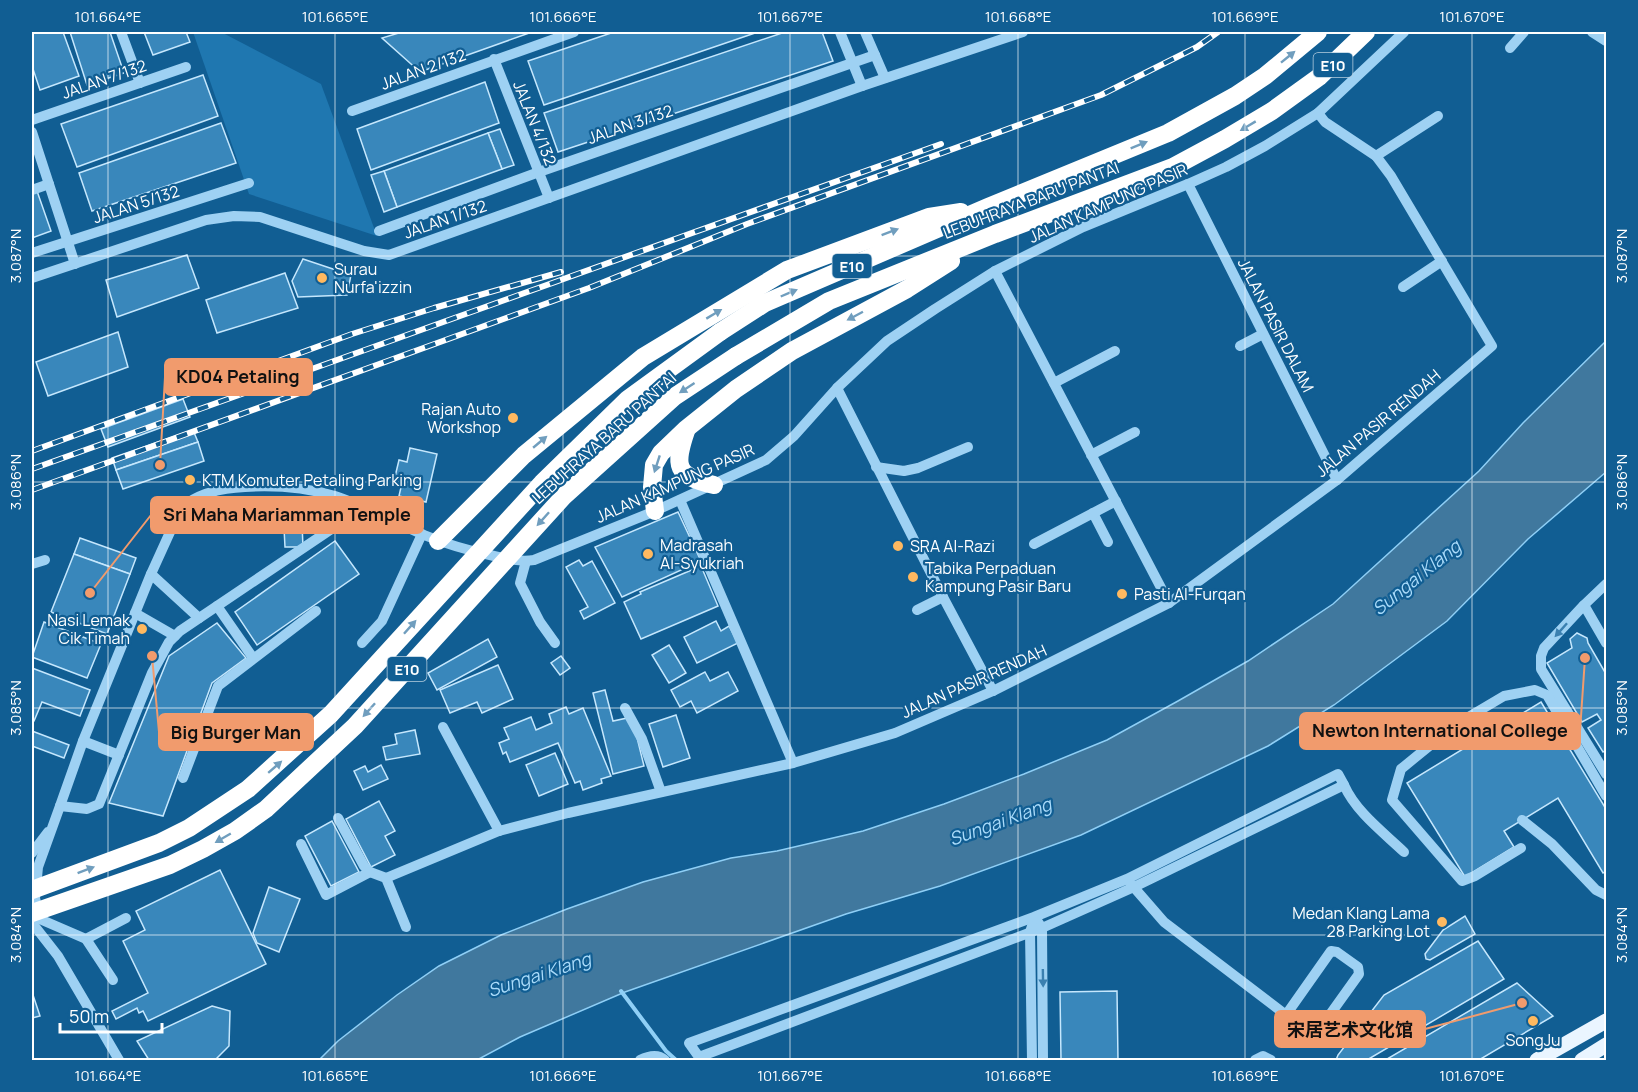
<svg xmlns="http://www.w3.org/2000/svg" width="1638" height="1092" viewBox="0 0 1638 1092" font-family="Manrope,'Noto Sans SC',sans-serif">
<rect width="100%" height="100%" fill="#115e93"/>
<!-- green -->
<polygon fill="#1f77b0" points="193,32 221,32 321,84 377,236 249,194"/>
<!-- water -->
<polygon fill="#40789e" stroke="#8fcff6" stroke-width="1.5" points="1606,341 1606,472 1528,539 1447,621 1334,705 1268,746 1081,835 940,886 846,914 625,992 520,1037 477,1060 319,1060 338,1041 397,995 439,966 501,935 567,909 643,882 731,858 777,851 863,831 944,804 1024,774 1107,740 1178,701 1248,661 1333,604 1479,471 1523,423"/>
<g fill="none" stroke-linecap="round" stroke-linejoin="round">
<!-- stream -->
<polyline stroke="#8fcff6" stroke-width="4" points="621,991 666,1051 676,1060"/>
</g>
<!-- building -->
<g fill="#3987bb" stroke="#c5e7fd" stroke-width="1.5">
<polygon points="32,32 63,32 79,76 40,90 32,66"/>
<polygon points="70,32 110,32 124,73 87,85"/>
<polygon points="144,32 186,32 190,42 153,55"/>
<polygon points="402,32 532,32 420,72 382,38"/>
<polygon points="614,32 758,32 544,105 528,61"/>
<polygon points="785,32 822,32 833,61 558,152 544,113"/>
<polygon points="203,75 218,116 77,167 61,124"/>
<polygon points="485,82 499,123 371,170 357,129"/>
<polygon points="221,123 236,163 92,211 79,173"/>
<polygon points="500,129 514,165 502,169 488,133"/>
<polygon points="488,133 502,169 397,207 384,171"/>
<polygon points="384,171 397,207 384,212 371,175"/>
<polygon points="37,191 51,231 32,238 32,192"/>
<polygon points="187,255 199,288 117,317 106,280"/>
<polygon points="303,259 351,275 347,295 298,297 292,281"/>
<polygon points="285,273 298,308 217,333 206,300"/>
<polygon points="118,332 128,367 48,396 36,362"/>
<polygon points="183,399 190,417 108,447 101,429"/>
<polygon points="193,430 198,442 116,470 112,458"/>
<polygon points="198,442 204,461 123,489 116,470"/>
<polygon points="410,448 437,454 426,502 399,496 402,483 394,481 399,460 407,462"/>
<polygon points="301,500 303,547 285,547 284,528 271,529 271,506"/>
<polygon points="678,512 701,561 622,597 595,547"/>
<polygon points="80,538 136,558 130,574 74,554"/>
<polygon points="335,541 359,574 257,645 235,612"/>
<polygon points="74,554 130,574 107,634 51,612"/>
<polygon points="579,560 583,566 592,561 615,603 584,619 580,611 588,607 566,567"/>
<polygon points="701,566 718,606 641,639 624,602 641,594 640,592"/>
<polygon points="716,621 721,631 729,626 738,643 697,663 684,637"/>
<polygon points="44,622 101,644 87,678 32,657"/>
<polygon points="217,623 246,658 212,683 163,816 109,803 169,656"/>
<polygon points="1577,633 1587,638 1588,643 1606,674 1606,750 1603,752 1588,728 1601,720 1597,714 1582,722 1547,663 1572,648 1570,639"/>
<polygon points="488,639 497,657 437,690 428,673"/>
<polygon points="669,645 686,673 669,683 652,655"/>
<polygon points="561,656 570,668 560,675 551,663"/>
<polygon points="498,665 513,699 482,713 477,702 450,713 440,690"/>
<polygon points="32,668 90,690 80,716 42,702 34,721 32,721"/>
<polygon points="705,672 710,681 728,672 738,691 697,713 691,701 680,707 671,690"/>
<polygon points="605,690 613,721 632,717 644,766 613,774 593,693"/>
<polygon points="1541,702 1606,809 1606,871 1603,873 1558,798 1504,831 1514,847 1465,877 1407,783 1468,746 1462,736 1495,715 1502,726"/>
<polygon points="566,707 569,714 583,708 611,776 601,779 602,783 583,790 580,781 575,783 558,743 510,762 506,752 503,754 499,743 509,739 504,728 531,717 536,730 552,723 549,714"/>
<polygon points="676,715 690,758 663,767 649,724"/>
<polygon points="415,730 420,754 386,760 383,747 397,744 395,734"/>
<polygon points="32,731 69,745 64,758 32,746"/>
<polygon points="555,753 568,784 539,796 526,765"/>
<polygon points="381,765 388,779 363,790 354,771 365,766 368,772"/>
<polygon points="379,801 395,831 385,836 395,855 371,867 346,819"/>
<polygon points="332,821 359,872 331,886 305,836"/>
<polygon points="220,870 266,964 148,1021 143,1011 139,1013 137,1008 116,1019 112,1011 148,993 123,941 145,930 136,911"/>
<polygon points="269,887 300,899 279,952 257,943 253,933"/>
<polygon points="1465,916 1475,934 1430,960 1426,959 1425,954 1443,930"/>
<polygon points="1478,941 1504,979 1367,1060 1336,1060 1338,1055 1384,995"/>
<polygon points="1517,983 1553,1016 1479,1060 1387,1059"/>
<polygon points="1117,991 1118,1060 1147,1060 1061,1060 1060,992"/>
<polygon points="32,992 40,1016 32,1018"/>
<polygon points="212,1006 230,1011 229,1046 215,1060 149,1060 137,1041"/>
</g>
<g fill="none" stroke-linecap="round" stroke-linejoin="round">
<!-- minor -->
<g stroke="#9ed1f3" stroke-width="10">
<polyline points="121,32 140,83"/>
<polyline points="840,32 862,86"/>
<polyline points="865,32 885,78"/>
<polyline points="1592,32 1606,41"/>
<polyline points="1510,48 1524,32"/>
<polyline points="494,59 549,198"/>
<polyline points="352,111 574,32"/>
<polyline points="32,120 186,67"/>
<polyline points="32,132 75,264"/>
<polyline points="1376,156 1438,116"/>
<polyline points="1188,184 1337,480"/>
<polyline points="32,190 49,184"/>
<polyline points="379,231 539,172 875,55"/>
<polyline points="32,253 249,183"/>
<polyline points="995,271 1169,603"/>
<polyline points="32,278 206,220 234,216 260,217 364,251 389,255 862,86 1023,32"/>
<polyline points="1403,287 1442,261"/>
<polyline points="1240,346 1263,334"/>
<polyline points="1054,383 1115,351"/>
<polyline points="837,388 943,597 993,691"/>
<polyline points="1091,455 1135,432"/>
<polyline points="876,467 904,471 918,468 968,447"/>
<polyline points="680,500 793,763"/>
<polyline points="1093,513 1108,542"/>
<polyline points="1034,544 1116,501"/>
<polyline points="526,561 520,583 540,622 555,643"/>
<polyline points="32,564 45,560"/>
<polyline points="151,574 199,618"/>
<polyline points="1606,584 1584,605 1544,648 1541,656 1541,669 1606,774"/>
<polyline points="1584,605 1606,643"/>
<polyline points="217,606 253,658"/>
<polyline points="917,610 943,597"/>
<polyline points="135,613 175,636"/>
<polyline points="362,643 382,621 422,534"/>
<polyline points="625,708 642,739 661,792"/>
<polyline points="443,727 499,831"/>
<polyline points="83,741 119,755"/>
<polygon points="1338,774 1344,785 1134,887 1042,928 699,1057 689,1043 1034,917 1127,879"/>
<polyline points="183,778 218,686 316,611"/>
<path d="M1344 785C1356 812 1383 832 1404 852"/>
<polyline points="60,806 87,809 99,804 152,673 169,642 180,631 364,507"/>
<polyline points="338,818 364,866 370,872 386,878 406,927"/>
<polyline points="1522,820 1552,844 1596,890 1606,895"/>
<polyline points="301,844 326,895 370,872"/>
<polyline points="1521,848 1475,876 1462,881 1392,800 1401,769 1455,725 1504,696 1535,690 1547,695 1606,796"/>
<polyline points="32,853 48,832"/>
<polyline points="386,878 499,831 568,813 793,763 895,733 993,691 1169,603 1337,480 1492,346 1391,176 1376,156 1325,122 1318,113"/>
<polyline points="1131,884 1164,922 1286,1015"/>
<polyline points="35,917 86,939 113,980"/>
<polyline points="1038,922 1042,928 1043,1060"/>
<path d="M32 924 37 907 35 898 38 867 60 806 83 741 151 574 181 508C198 493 222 488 245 487 275 485 307 488 335 496 366 506 394 522 424 535 446 544 470 551 494 556 507 559 520 562 534 560L655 511 766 460 794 436 837 388 887 341 935 309 995 271 1083 227 1188 184 1226 167 1265 146 1318 113 1404 32"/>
<polyline points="33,924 58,956 119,1060"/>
<polyline points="86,939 126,918"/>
<path d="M1331 951 1337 952 1358 967 1359 974 1311 1041C1301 1040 1286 1031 1281 1022Z"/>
<path d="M640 1060C648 1056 657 1053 665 1060"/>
<polyline points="1032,1060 1030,932 1032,926"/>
<polyline points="1255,1060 1263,1056 1271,1060"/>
</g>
<!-- major -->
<g stroke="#eaf5ff" stroke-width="15">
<polyline points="1537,1060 1606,1021"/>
<polyline points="1582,1060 1606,1045"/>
</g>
<!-- highway -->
<g stroke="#fff" stroke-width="18">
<polyline points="720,332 765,303 988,207 1168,133 1235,96 1265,76 1318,32"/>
<polyline points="736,356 829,301 995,234 1173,167 1225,139 1272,111 1319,77 1366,32"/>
<path d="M686 431C674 466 675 476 714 485"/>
<polyline points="655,511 652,487 654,465 661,453 686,429 736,389 792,351 907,289 951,261"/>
<polyline points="438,541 524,455 643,357 787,270 929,217 961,212"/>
</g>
<defs>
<g id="rail">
<polyline points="32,451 352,334 434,308 561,272"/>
<polyline points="32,469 941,144"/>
<polyline points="32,490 589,288 747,224 1101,95 1197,47 1218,32"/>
</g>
</defs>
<!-- rail casing -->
<use href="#rail" stroke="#fff" stroke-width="6"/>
<!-- rail -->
<use href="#rail" stroke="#115e93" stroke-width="4" stroke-dasharray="11" stroke-linecap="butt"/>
<!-- highway-bridge -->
<g stroke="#fff" stroke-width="18">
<polyline points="32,890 159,843 189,828 248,789 331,714 542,483 628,399 720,332"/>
<polyline points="32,913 170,865 203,849 235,831 266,809 355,726 564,496 674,397 736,356"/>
</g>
</g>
<!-- one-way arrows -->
<defs><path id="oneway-solid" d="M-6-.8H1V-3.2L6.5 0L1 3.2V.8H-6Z" transform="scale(1.5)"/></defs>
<g fill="#709ebe">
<use href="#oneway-solid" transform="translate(1288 57) rotate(-39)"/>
<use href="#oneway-solid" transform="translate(1248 126) rotate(149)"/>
<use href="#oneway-solid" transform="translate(1139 145) rotate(-22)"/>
<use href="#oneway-solid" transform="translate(890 232) rotate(-21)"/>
<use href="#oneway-solid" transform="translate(789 293) rotate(-23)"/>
<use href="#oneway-solid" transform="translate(714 314) rotate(-31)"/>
<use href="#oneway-solid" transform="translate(855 316) rotate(152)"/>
<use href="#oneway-solid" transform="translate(687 388) rotate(147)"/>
<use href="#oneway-solid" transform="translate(540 442) rotate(-40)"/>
<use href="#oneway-solid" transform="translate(657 464) rotate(108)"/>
<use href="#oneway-solid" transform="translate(543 519) rotate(132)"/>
<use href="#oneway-solid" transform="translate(410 627) rotate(-48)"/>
<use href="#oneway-solid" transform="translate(369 710) rotate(132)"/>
<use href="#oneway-solid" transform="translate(275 767) rotate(-41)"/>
<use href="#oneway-solid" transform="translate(223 838) rotate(150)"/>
<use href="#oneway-solid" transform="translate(86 870) rotate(-21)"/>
</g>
<g fill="#3b80b0">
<use href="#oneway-solid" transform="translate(1561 630) rotate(132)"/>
<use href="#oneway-solid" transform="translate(1043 978) rotate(89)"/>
</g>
<!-- ticks -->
<path fill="none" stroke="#fff" stroke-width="1.5" stroke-opacity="0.45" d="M108 32V1060M335 32V1060M563 32V1060M790 32V1060M1018 32V1060M1245 32V1060M1472 32V1060M32 256H1606M32 482H1606M32 708H1606M32 935H1606"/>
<!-- markers -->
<g fill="#ffb960" stroke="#115e93" stroke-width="2">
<circle cx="322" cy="278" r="6"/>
<circle cx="513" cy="418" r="6"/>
<circle cx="190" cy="480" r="6"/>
<circle cx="898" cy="546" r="6"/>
<circle cx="648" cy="554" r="6"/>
<circle cx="913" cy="577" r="6"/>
<circle cx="1122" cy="594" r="6"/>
<circle cx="142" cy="629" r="6"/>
<circle cx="1442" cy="922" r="6"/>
<circle cx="1533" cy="1021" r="6"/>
</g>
<g text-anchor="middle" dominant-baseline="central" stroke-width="4.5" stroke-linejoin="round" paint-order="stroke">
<!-- shield labels -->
<g fill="#115e93" stroke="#b8cfdf" stroke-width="1.5">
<rect x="1313.5" y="53" width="39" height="24" rx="4.5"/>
<rect x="832.5" y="254" width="39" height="24" rx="4.5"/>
<rect x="387.5" y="657" width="39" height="24" rx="4.5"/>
</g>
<g font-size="15" font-weight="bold" fill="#fff">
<text x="1333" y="65">E10</text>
<text x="852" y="266">E10</text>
<text x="407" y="669">E10</text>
</g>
<!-- street labels -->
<g font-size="16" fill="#fff" stroke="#115e93">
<text transform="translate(423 69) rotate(-20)">JALAN 2/132</text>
<text transform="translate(104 79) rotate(-19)">JALAN 7/132</text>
<text transform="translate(535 123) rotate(68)">JALAN 4/132</text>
<text transform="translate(630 124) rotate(-19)">JALAN 3/132</text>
<text transform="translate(1031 200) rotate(-21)">LEBUHRAYA BARU PANTAI</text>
<text transform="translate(1108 203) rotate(-24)">JALAN KAMPUNG PASIR</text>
<text transform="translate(136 204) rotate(-18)">JALAN 5/132</text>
<text transform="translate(445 219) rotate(-19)">JALAN 1/132</text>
<text transform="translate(1276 325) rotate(63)">JALAN PASIR DALAM</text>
<text transform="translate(1378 423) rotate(-40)">JALAN PASIR RENDAH</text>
<text transform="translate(604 438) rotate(-42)">LEBUHRAYA BARU PANTAI</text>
<text transform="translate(675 483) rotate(-24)">JALAN KAMPUNG PASIR</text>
<text transform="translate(974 681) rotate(-24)">JALAN PASIR RENDAH</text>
</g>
<!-- poi labels -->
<g font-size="16" fill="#fff" stroke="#115e93" text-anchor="start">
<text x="334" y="269">Surau<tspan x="334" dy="18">Nurfa'izzin</tspan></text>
<text x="501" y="409" text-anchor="end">Rajan Auto<tspan x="501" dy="18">Workshop</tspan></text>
<text x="202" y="480">KTM Komuter Petaling Parking</text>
<text x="660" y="545">Madrasah<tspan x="660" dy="18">Al-Syukriah</tspan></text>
<text x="910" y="546">SRA Al-Razi</text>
<text x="925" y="568">Tabika Perpaduan<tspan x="925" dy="18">Kampung Pasir Baru</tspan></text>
<text x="1134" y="594">Pasti Al-Furqan</text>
<text x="130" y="620" text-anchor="end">Nasi Lemak<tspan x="130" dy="18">Cik Timah</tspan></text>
<text x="1430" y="913" text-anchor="end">Medan Klang Lama<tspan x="1430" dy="18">28 Parking Lot</tspan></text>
<text x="1533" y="1040" text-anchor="middle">SongJu</text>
</g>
<!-- water labels -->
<g font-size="18" font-style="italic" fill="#aadbfa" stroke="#115e93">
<text transform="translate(1416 577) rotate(-39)">Sungai Klang</text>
<text transform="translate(1000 821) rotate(-20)">Sungai Klang</text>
<text transform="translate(539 974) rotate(-18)">Sungai Klang</text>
</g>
</g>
<!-- callouts -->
<path fill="none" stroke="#f19b6d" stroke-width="2" d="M160 465L165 377M90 593L151 515M1585 658L1580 731M152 656L159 732M1522 1003L1425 1029"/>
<g fill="#f19b6d" stroke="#115e93" stroke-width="2">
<circle cx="160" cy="465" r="6"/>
<circle cx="90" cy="593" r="6"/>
<circle cx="1585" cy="658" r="6"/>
<circle cx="152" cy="656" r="6"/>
<circle cx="1522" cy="1003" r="6"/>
</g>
<g fill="#f19b6d" stroke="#f19b6d" stroke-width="2">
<rect x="165" y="359" width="147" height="36" rx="6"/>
<rect x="151" y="497" width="272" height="36" rx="6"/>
<rect x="1300" y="713" width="280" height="36" rx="6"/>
<rect x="159" y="714" width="154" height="36" rx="6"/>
<rect x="1275" y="1011" width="150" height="36" rx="6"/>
</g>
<g font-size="18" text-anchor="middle" font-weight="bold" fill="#111">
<text x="238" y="383">KD04 Petaling</text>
<text x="287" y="521">Sri Maha Mariamman Temple</text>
<text x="1440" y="737">Newton International College</text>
<text x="236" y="739">Big Burger Man</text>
<text x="1350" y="1036">宋居艺术文化馆</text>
</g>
<!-- border -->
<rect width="1638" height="1092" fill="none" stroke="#115e93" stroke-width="66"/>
<!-- scale -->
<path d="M60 1023v9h102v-9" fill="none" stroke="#ffffff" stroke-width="3"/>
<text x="69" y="1023" font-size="18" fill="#ffffff" stroke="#115e93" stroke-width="4.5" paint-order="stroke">50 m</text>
<rect x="33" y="33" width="1572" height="1026" fill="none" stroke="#fff" stroke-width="2"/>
<g font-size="15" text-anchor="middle" fill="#fff">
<text x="108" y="22">101.664°E</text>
<text x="335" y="22">101.665°E</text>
<text x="563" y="22">101.666°E</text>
<text x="790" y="22">101.667°E</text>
<text x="1018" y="22">101.668°E</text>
<text x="1245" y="22">101.669°E</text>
<text x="1472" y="22">101.670°E</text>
<text transform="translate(16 256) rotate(-90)" y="5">3.087°N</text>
<text transform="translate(1622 256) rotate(-90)" y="5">3.087°N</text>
<text transform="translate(16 482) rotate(-90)" y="5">3.086°N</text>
<text transform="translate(1622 482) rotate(-90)" y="5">3.086°N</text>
<text transform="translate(16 708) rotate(-90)" y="5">3.085°N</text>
<text transform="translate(1622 708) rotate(-90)" y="5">3.085°N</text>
<text transform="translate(16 935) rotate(-90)" y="5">3.084°N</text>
<text transform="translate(1622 935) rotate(-90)" y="5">3.084°N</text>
<text x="108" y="1081">101.664°E</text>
<text x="335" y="1081">101.665°E</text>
<text x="563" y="1081">101.666°E</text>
<text x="790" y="1081">101.667°E</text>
<text x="1018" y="1081">101.668°E</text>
<text x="1245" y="1081">101.669°E</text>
<text x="1472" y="1081">101.670°E</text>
</g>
</svg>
